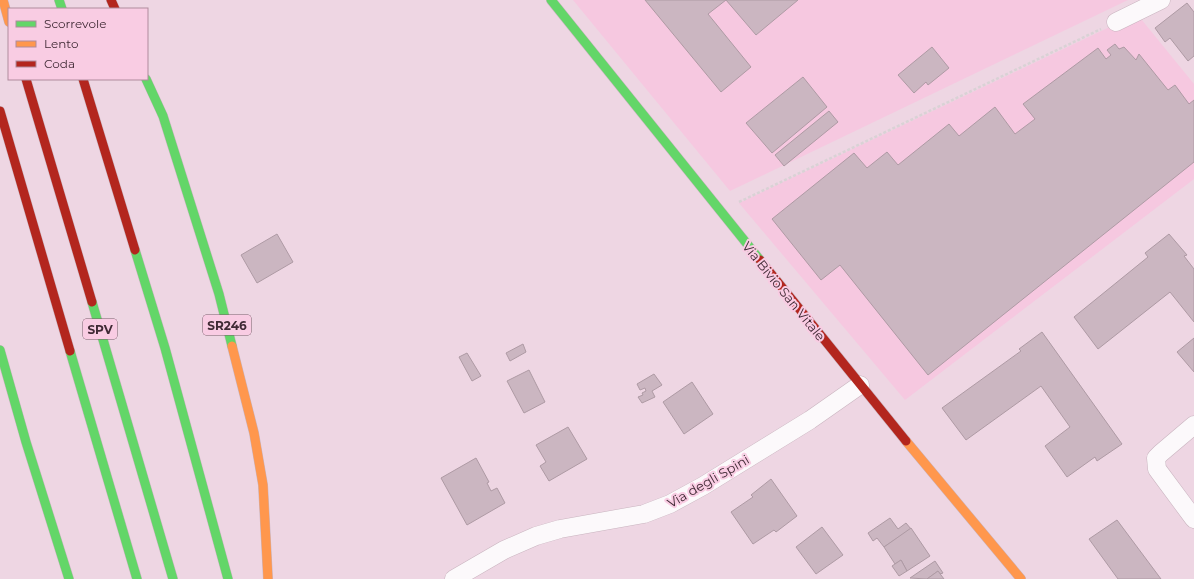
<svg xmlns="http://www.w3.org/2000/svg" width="1194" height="579" viewBox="0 0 1194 579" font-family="Montserrat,sans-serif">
<rect width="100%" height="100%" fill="#eed6e3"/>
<!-- built -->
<g fill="#f6c8e0">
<polygon points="573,0 1128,0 730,191"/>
<polygon points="1137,14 1194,84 1194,179 905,400 739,203"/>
</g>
<!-- building -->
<g fill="#cbb6c1" stroke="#ae9aa4">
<polygon points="645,0 726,0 708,14 751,67 721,92"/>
<polygon points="726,0 798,0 756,35"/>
<polygon points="1187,3 1194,12 1194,56 1188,61 1170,38 1165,42 1155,28"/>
<polygon points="1115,44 1119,49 1124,47 1136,60 1139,54 1168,90 1175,85 1189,104 1194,100 1194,162 928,375 840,265 821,280 772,219 854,153 867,168 887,152 898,165 949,124 959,136 995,107 1015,134 1035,119 1023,104 1098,48 1106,59 1111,55 1107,50"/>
<polygon points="932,47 949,68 928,85 926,82 914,93 898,75"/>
<polygon points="803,77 827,107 772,153 746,123"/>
<polygon points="829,111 838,122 784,166 775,155"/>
<polygon points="277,234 293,262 257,283 241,255"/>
<polygon points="1169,234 1187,255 1184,256 1194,269 1194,322 1170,292 1098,349 1074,317 1148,257 1145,253"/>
<polygon points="1042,332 1122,444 1097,461 1095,457 1067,477 1045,446 1070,427 1041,386 966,440 942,408 1021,351 1019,349"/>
<polygon points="1194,338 1194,372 1177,352"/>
<polygon points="523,344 526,352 510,361 506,353"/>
<polygon points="467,353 481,376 472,381 459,357"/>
<polygon points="529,370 545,402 524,413 507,381"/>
<polygon points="654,374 662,385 652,391 655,397 642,403 638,397 643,395 642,393 646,391 645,388 640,390 637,384"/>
<polygon points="692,382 713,414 684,434 663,402"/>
<polygon points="568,427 587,459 549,481 540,466 546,462 536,445"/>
<polygon points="476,458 489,482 487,483 491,491 497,488 505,503 467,525 441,478"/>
<polygon points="771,479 797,516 776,532 774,530 753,544 731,512 753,497 751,495"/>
<polygon points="890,518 898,529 906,523 911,529 884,547 877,538 873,541 868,533"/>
<polygon points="1117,520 1161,579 1118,579 1089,539"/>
<polygon points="822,527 843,555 816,574 796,547"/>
<polygon points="911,528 930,556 907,571 901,560 895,564 884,547"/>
<polygon points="901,560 907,571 899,576 892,566"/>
<polygon points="935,561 943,573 940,574 938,571 927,579 910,578"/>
<polygon points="938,571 944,579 927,579"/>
</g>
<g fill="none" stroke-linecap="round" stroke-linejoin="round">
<defs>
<g id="street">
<polyline points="1116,22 1161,0"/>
<polyline points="1194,425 1161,453 1156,458 1157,469 1194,519"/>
<polyline points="454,579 504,550 536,536 560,529 644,514 670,504 703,486 810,420 860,385"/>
</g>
<g id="fast">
<polyline points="59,0 62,9"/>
<polyline points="551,0 760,260"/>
<polyline points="146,79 163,116 219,294 232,346"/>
<polyline points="135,250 165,348 228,579"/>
<polyline points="92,302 173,579"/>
<polyline points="0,350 26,442 69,579"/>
<polyline points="70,351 137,579"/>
</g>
<g id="slow">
<polyline points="3,0 9,22"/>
<polyline points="232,346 254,433 263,485 268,579"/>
<polyline points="906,441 1021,579"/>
</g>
<g id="jam">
<polyline points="111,0 115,9"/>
<polyline points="26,79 92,302"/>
<polyline points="83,79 135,250"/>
<polyline points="0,111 70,351"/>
<polyline points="760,260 906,441"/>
</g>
</defs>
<!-- street casing -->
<use href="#street" stroke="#c9b4bf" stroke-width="19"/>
<!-- fast casing -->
<use href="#fast" stroke="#c9b4bf" stroke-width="10"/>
<!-- slow casing -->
<use href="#slow" stroke="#c9b4bf" stroke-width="10"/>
<!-- jam casing -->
<use href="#jam" stroke="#c9b4bf" stroke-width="10"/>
<!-- path -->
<polyline stroke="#d9d2d5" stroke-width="2.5" stroke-dasharray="3 2" stroke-linecap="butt" points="739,202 1101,29"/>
<!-- street -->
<use href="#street" stroke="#fcf9fb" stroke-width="18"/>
<!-- fast -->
<use href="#fast" stroke="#63d668" stroke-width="9"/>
<!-- slow -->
<use href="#slow" stroke="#ff974d" stroke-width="9"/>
<!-- jam -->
<use href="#jam" stroke="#b3261e" stroke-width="9"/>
</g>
<g text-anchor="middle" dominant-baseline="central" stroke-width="4" stroke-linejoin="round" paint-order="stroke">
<!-- shield labels -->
<g fill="#f9cce3" stroke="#785b69" stroke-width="1">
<rect x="203" y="315" width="48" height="20" rx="3"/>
<rect x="83" y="319" width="34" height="20" rx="3"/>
</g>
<g font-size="12" font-weight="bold" fill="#402a35">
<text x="227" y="325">SR246</text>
<text x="100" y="329">SPV</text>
</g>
<!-- street labels -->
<g font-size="13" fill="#402a35" stroke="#f9cce3">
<text transform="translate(784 291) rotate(51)">Via Bivio San Vitale</text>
<text transform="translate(708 481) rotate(-30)">Via degli Spini</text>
</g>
</g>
<!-- legend -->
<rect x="8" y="8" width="140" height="72" fill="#f9cce3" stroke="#af8b9d"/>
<rect x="16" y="21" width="20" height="6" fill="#63d668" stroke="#af8b9d"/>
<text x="44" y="28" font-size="12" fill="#402a35">Scorrevole</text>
<rect x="16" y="41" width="20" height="6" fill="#ff974d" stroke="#af8b9d"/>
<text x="44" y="48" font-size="12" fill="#402a35">Lento</text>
<rect x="16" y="61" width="20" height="6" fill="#b3261e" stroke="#af8b9d"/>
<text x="44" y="68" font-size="12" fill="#402a35">Coda</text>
</svg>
